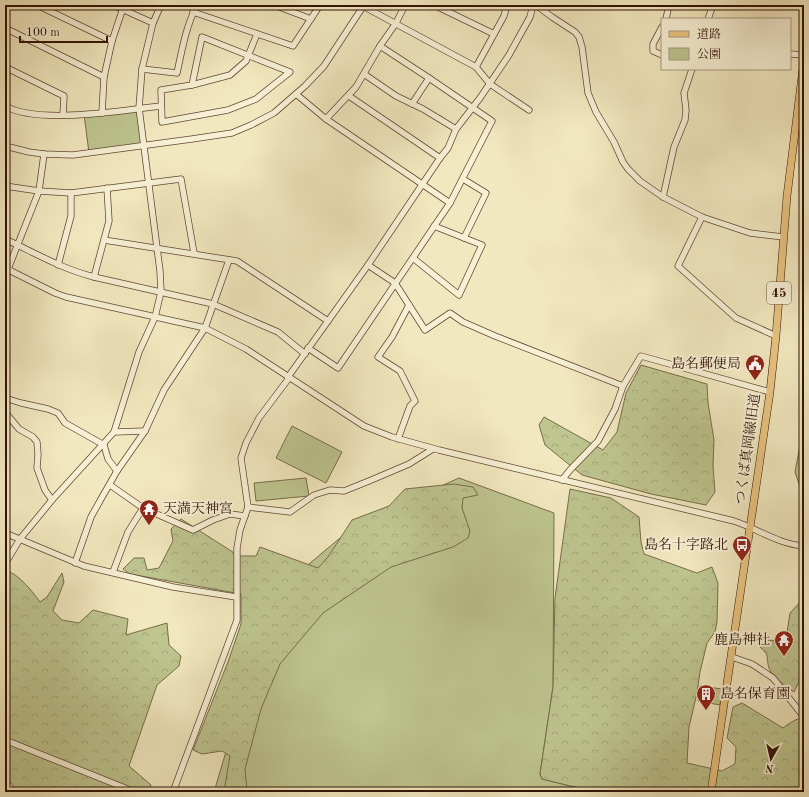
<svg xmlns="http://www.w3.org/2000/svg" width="809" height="797" viewBox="0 0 809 797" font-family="'Old Standard TT','Noto Serif JP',serif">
<defs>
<pattern id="forest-crowns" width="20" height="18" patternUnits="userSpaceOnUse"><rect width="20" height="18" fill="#bec58f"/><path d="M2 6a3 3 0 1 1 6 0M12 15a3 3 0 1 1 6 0" fill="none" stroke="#a4a87a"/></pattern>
</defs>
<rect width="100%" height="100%" fill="#f2e8bf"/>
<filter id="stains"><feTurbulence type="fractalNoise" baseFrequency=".005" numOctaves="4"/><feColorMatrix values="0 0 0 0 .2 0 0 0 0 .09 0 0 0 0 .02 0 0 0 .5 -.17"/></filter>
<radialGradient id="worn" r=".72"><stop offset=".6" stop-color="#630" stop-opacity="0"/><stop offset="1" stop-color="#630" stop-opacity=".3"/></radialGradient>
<!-- green -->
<g fill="#bec58f" stroke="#786c4a">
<polygon points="139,108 144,146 89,153 84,114"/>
<polygon points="292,426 342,452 326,483 276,458"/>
<polygon points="306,478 309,496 256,501 254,483"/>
<polygon points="459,478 554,513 553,687 540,774 542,779 594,792 214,792 273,594 358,523"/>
<polygon points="700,686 722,689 720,705 698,701"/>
</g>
<!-- forest -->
<g fill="url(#forest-crowns)" stroke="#786c4a">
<polygon points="641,365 707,384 708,403 714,440 713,466 715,492 706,505 651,494 582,475 545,445 539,425 544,417 603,450 617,432 626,393"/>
<polygon points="804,428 804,486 799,484 795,472 803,429"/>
<polygon points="454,484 473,487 478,495 463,498 462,508 470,531 468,538 453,547 391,567 323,613 280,664 261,709 245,769 247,791 246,792 224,792 230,756 222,751 202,754 193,750 228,662 241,624 241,594 130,574 123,569 134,558 144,558 147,570 159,568 173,541 171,529 181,519 239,556 256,556 260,547 318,568 328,557 352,520 389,506 405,489"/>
<path d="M570 489 611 498 639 517 641 542 644 554 697 573 712 567 718 583 717 622 715 632 707 643 700 672 697 693 689 727 687 763 722 771 735 764 736 747 727 738 733 707 742 703 783 728C790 723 796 718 804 718V792H595L542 779 540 774 553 687 555 598Z"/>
<path d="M5 570C19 574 32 591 40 602L47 597 62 573 64 582 53 611 62 620 79 623 93 610 128 619 126 635 167 623 169 645 181 656 179 666 157 685 129 766 151 785 149 792H17L11 783 5 779Z"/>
<path d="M802 600 804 604V671L794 692C786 687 772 677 769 668 765 654 771 657 759 646L769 640 778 641 786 639 790 613Z"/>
</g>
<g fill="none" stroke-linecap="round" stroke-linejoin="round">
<defs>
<g id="minor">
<polyline points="37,5 112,41"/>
<polyline points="113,5 153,23"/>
<polyline points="274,5 311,19"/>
<polyline points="361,5 476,67 490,84 529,110"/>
<polyline points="434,5 494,34"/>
<polyline points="536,5 552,17 575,32 579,37 582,47 588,93 596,112 614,142 623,162 628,169 640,181 663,197 702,217 750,233 783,237"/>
<polyline points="193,12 293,46 320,5"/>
<polyline points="666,19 669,5"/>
<polyline points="708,19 713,5"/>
<polyline points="662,27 653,44 653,51 662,55"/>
<polyline points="5,28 104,77"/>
<polygon points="202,37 290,72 256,99 228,110 162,122 161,90 192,85"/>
<polyline points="790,54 804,55"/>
<polyline points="5,67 64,96 63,115"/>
<polyline points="476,67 504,16 507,5"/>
<path d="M142 69 177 73C182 50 186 26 197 5"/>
<polyline points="364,74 396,96 423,109 456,129"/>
<polyline points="192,85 230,75 246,61 257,34"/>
<polyline points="296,94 326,119 450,203"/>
<polyline points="349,96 440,158"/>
<polyline points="412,104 429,78"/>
<path d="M5 106C39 125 122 110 161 106"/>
<polyline points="102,113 104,77 112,41 124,5"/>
<polyline points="326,119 356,87 380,46 396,23 405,5"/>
<polyline points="5,146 29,152 44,154 73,155 192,139 232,133 251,125 274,113 305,86 324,66 364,5"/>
<polyline points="463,179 486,193 464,238"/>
<polyline points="5,186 39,191 71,193 181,179 194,253"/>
<polyline points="663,197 674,147 685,120 686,110 684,93 692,69"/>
<polyline points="702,217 678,266 736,318 776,336"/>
<path d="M5 239C35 253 62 269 94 277L109 221 107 188"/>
<polyline points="104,240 237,261 328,321"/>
<polyline points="413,258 459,295 482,245 434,226"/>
<polyline points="58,265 71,216 71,193"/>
<polyline points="368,265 395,283 425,330 450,313 463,322 495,336 623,386"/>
<path d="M5 268 55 293 66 297 205 328 246 349 364 426 392 437 439 450 734 521C758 529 778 544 804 546"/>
<polyline points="94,277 213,304 278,332 305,354"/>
<polyline points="5,289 6,278 8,269 39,191 44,154"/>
<polyline points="308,348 338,368 450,203 492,121 429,78 380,46"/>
<polyline points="288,377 368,265 440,158 448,148 456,129 480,98 509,55 530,17 533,5"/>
<polyline points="5,398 21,403 48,409 58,413 65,423 104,445 108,459 117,471"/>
<polyline points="5,412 19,429 33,437 37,442 38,454 37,468 45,490 52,500"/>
<polyline points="114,432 145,431"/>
<polyline points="398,439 410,406 415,401 400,371 378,357 392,337 409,305"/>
<polyline points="562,480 570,470 598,441 615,409 623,386 641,356 770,392"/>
<polyline points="110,485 143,508 193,530 213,520 230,514 245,516"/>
<polyline points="248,507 290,512 314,495 330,490 344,491 369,481 409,464 433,449"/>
<polyline points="5,533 84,566 173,587 236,597"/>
<polyline points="75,563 91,517 101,499 117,471 145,431 164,390 205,328 229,260"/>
<polyline points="5,564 20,539 52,500 114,432 139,352 155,317 161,292 160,271 139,108 142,69 153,23 161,5"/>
<polyline points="113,572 128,532 143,508"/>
<polyline points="732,657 752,664 773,678 804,717"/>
<polyline points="5,740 135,792"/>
<polyline points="173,792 237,620 237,548 240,530 248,507 241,458 246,443 259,418 289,378"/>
</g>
<polyline id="major" points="711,792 770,392 776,336 787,196 804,60"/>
</defs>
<!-- minor casing -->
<use href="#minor" stroke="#614834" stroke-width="7"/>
<!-- major casing -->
<use href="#major" stroke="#311306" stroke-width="8"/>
<!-- minor -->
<use href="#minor" stroke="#f7f0d5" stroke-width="5.5"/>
<!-- major -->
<use href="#major" stroke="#e9c480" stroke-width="7"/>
</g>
<!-- icons -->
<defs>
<symbol id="civic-pin" viewBox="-11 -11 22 30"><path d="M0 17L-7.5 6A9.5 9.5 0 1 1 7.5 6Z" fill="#8f2418" stroke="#f7f0d5"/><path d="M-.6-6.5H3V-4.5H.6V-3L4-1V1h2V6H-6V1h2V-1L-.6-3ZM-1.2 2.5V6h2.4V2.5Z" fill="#fff"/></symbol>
<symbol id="temple-pin" viewBox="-11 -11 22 30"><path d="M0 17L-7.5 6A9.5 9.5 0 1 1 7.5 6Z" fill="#8f2418" stroke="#f7f0d5"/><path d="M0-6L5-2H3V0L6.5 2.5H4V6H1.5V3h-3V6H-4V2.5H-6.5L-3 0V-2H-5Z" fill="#fff"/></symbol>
<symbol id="bus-pin" viewBox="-11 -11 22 30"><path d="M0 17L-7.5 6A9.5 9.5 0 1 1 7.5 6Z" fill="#8f2418" stroke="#f7f0d5"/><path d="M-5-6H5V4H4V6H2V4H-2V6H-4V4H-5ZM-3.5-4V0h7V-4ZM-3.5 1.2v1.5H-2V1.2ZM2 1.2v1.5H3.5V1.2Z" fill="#fff"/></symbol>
<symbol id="building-pin" viewBox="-11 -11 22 30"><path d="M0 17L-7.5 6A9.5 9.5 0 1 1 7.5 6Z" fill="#8f2418" stroke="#f7f0d5"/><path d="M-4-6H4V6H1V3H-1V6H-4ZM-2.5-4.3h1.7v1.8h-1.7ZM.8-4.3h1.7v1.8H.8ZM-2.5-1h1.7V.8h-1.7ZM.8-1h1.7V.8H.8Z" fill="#fff"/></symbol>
</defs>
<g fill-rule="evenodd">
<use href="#civic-pin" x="744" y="353" width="22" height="30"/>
<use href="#temple-pin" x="138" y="498" width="22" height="30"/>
<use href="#bus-pin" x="731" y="534" width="22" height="30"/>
<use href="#temple-pin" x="773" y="629" width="22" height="30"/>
<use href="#building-pin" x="695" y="683" width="22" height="30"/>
</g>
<g text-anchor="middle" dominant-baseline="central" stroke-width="4" stroke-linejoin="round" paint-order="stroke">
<!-- shield labels -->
<rect fill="#f7f0d5" stroke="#6c5544" stroke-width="1" x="767" y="282" width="24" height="22" rx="3"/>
<g font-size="13" font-weight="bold" fill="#311306">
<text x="779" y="293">45</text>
</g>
<!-- poi labels -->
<g font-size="14" fill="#311306" stroke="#f7f0d5" text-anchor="end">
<text x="741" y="364">島名郵便局</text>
<text x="163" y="509" text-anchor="start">天満天神宮</text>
<text x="728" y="545">島名十字路北</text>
<text x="770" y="640">鹿島神社</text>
<text x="720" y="694" text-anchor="start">島名保育園</text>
</g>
<!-- street labels -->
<g font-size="14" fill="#311306" stroke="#f7f0d5">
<text transform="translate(748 449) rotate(-82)">つくば真岡線旧道</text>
</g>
</g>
<!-- margin -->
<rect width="809" height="797" fill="none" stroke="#f2e8bf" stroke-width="20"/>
<rect x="6" y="6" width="797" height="785" fill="none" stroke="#311306" stroke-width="2"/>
<rect x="10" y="10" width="789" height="777" fill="none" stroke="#311306"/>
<!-- legend -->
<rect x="661" y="18" width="130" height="52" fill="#f7f0d5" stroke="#a89882"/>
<rect x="669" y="31" width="20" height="6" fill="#e9c480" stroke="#a89882"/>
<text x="697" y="38" font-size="12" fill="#311306">道路</text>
<rect x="669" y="48" width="20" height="12" fill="#bec58f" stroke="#a89882"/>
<text x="697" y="58" font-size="12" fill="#311306">公園</text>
<!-- north arrow -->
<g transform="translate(771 759) rotate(188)" stroke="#f7f0d5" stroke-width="3" paint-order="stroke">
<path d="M0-3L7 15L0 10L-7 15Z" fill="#311306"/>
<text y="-6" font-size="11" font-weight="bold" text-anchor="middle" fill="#311306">N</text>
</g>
<!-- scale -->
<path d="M20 36v6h87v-6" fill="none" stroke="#311306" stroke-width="2"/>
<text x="26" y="36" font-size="12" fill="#311306" stroke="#f7f0d5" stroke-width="3" paint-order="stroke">100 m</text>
<rect width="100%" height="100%" filter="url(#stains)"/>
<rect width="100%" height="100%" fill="url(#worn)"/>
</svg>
